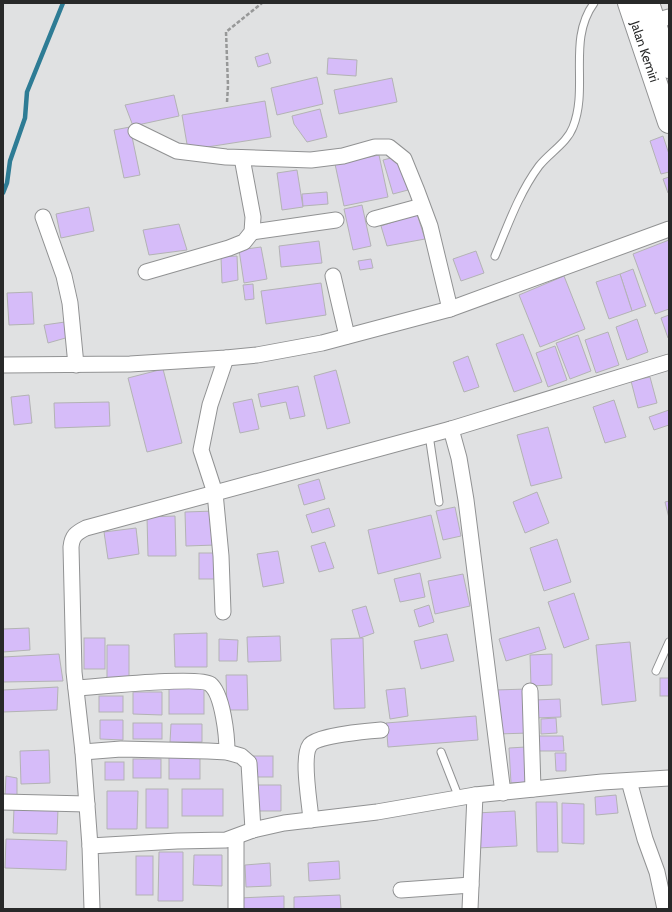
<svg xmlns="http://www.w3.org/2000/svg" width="672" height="912" viewBox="0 0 672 912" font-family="Cabin,sans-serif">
<rect width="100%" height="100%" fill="#e0e1e2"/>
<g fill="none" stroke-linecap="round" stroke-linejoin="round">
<!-- stream -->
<polyline stroke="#2e7c95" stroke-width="4.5" points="3,193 7,183 10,161 25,118 27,92 63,3"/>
</g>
<!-- building -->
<g fill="#d6bcf9" stroke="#b3b3b4">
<polygon points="268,53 271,63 258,67 255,57"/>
<polygon points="328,58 357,60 356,76 327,74"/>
<polygon points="317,77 323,104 277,115 271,88"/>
<polygon points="392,78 397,102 339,114 334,90"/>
<polygon points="174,95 179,116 133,126 125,105"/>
<polygon points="265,101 271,137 188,150 182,115"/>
<polygon points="320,109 327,137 307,142 294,124 292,116"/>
<polygon points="130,127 140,175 124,178 114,130"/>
<polygon points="663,136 669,154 669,172 661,174 650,141"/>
<polygon points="379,155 388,197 344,206 335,164"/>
<polygon points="399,156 408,190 393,194 383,160"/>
<polygon points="297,170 303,207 282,210 277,173"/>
<polygon points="669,177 669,192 668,193 663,179"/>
<polygon points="327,192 328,204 303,206 302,194"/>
<polygon points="362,205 371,246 353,250 344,209"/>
<polygon points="89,207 94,231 61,238 56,214"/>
<polygon points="417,214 425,239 387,246 381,226"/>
<polygon points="179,224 187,250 149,255 143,230"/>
<polygon points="669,240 669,309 655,314 633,254"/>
<polygon points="319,241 322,263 281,267 279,246"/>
<polygon points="261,247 267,279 244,283 239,250"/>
<polygon points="476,251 484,273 461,281 453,259"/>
<polygon points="237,256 238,280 222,283 221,257"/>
<polygon points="371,259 373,268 360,270 358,261"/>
<polygon points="633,269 646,306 632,311 620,274"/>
<polygon points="620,274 632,311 609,319 596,282"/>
<polygon points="564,276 585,329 540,347 519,295"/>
<polygon points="321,283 326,315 266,324 261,291"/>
<polygon points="253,284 254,299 245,300 243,285"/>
<polygon points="32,292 34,324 9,325 7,293"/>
<polygon points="669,315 669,338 668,338 661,318"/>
<polygon points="637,319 648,352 627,360 616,327"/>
<polygon points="65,322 69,337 48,343 44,325"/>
<polygon points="608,332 619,365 596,373 585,340"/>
<polygon points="523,334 542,382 514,392 496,344"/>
<polygon points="578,335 591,371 570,379 556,343"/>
<polygon points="555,346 567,380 548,387 536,353"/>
<polygon points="468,356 479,387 464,392 453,362"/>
<polygon points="163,369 182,443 147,452 128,378"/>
<polygon points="336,370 350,423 327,429 314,376"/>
<polygon points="650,377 657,403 638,408 631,381"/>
<polygon points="298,386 305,416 290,419 286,402 261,407 258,394"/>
<polygon points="29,395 32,423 14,425 11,397"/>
<polygon points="252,399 259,429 240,433 233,403"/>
<polygon points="614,400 626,437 605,443 593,407"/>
<polygon points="109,402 110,426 55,428 54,403"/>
<polygon points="669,410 669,425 654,430 649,417"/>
<polygon points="548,427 562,478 531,486 517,435"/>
<polygon points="319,479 325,499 304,505 298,485"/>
<polygon points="537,492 549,523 525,533 513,502"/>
<polygon points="669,501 669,518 665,502"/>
<polygon points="455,507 461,536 443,540 436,511"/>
<polygon points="329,508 335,526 312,533 306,515"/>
<polygon points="215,511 216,545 186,546 185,512"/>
<polygon points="431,515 441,558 378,574 368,530"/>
<polygon points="175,516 176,556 148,556 147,517"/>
<polygon points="136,528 139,554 108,559 104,532"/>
<polygon points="557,539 571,582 544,591 530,548"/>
<polygon points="325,542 334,568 319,572 311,546"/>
<polygon points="278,551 284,583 263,587 257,554"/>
<rect x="199" y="553" width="20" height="26"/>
<polygon points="420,573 425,597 400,602 394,579"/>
<polygon points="463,574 470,606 435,614 428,581"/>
<polygon points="574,593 589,639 564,648 548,602"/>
<polygon points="429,605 434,622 419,627 414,610"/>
<polygon points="366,606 374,633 360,638 352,610"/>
<polygon points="539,627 546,649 506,661 499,639"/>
<polygon points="29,628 30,650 3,652 3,629"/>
<polygon points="207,633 207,667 175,667 174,634"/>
<polygon points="447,634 454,661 421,669 414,641"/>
<polygon points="280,636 281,661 248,662 247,637"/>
<rect x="84" y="638" width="21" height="31"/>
<polygon points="363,638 365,708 334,709 331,639"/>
<polygon points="219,639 238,640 237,661 219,661"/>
<polygon points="630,642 636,701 602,705 596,645"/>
<polygon points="107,645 129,645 129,679 107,678"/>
<polygon points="59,654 63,681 3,682 3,657"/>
<polygon points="552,654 552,685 531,686 530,655"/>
<polygon points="226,675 247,675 248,710 227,710"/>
<rect x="660" y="678" width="9" height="18"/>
<rect x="169" y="686" width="35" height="28"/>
<polygon points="58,687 57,710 3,712 3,690"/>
<polygon points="405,688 408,716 390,719 386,690"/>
<polygon points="527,689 529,733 497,734 495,690"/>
<polygon points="133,692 162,692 162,715 133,714"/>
<rect x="99" y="696" width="24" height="16"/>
<polygon points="560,699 561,717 535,718 535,700"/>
<polygon points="476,716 478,740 388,747 386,723"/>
<polygon points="556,718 557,733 541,734 541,719"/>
<polygon points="100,720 123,720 123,740 100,739"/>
<rect x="133" y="723" width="29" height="16"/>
<polygon points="171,724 202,724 202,742 170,742"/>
<polygon points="538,736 563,736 564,751 538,751"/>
<polygon points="526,747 528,782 511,783 509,748"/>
<polygon points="49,750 50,783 21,784 20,751"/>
<polygon points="555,753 566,753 566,771 556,771"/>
<rect x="169" y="756" width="31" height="23"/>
<rect x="252" y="756" width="21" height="21"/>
<rect x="133" y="759" width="28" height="19"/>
<rect x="105" y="762" width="19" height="18"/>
<polygon points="6,776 17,778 17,798 5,796"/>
<polygon points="256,785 281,785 281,811 255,811"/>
<rect x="146" y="789" width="22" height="39"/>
<rect x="182" y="789" width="41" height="27"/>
<polygon points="107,791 138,791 137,829 107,829"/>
<polygon points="616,795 618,813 596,815 595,797"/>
<polygon points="536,802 557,802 558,852 537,852"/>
<polygon points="562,803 584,804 584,844 562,843"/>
<polygon points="14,808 58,809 57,834 13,833"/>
<polygon points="515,811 517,846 477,848 476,813"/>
<polygon points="6,839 67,841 66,870 5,868"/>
<polygon points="159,852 183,852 183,901 158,901"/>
<polygon points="194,855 222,855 222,886 193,885"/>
<rect x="136" y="856" width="17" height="39"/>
<polygon points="339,861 340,879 309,881 308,863"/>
<polygon points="270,863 271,886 246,887 245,865"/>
<polygon points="340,895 341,909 294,909 294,897"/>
<polygon points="284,896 284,909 240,909 239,898"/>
</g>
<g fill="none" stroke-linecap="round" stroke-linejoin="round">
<defs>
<g id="service">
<path d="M495 256C508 225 519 193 539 166 549 153 567 143 573 127 589 87 567 40 594 3"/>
<polyline points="429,435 439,502"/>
<polyline points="656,671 669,642"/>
<polyline points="441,752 459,798"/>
</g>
<g id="minor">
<polyline points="645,24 669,17"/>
<polyline points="136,131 177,151 226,157 311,160 343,156 375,147 389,147 404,159 417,191 430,226 450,309"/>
<polyline points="43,217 64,276 70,303 76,365"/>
<polyline points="374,219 422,206"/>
<polyline points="252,232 336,220"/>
<polyline points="146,272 229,248 244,242 252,232 253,217 242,158"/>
<polyline points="333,276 347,336"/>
<polyline points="3,365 130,364 226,358 257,355 322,343 450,309 669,229"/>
<polyline points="451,429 459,458 466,500 503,793"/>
<polyline points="223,612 221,556 215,493 201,450 210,405 226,358"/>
<path d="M76 688C96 687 199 676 210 684 223 694 227 737 227 752"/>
<polyline points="530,691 533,789"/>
<polyline points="83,752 121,749 208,751 227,752 241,756 249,763 253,830"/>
<polyline points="629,781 645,839 657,872 665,909"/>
<polyline points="3,802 87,804"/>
<path d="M311 820C310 804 301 757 310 745 318 735 368 731 381 730"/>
<polyline points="236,837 236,909"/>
<polyline points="90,846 177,841 226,840 253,830 284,823 377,812 475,795 602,782 669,778"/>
<polyline points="401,890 471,885"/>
<path d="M92 909 90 846 83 752 74 672 71 547C72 536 76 533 86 528L451 429 669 362"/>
<polyline points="470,909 475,795"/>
</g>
<g id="trunk">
<path id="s1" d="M629 3 669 122"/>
<polyline points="648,3 669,67"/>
</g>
</defs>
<!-- service casing -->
<use href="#service" stroke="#919293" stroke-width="9"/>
<!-- minor casing -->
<use href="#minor" stroke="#919293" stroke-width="17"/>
<!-- trunk casing -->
<use href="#trunk" stroke="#919293" stroke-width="24"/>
<!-- path -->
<polyline stroke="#979898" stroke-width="2.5" stroke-dasharray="4 2" stroke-linecap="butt" points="227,102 228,86 226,32 262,3"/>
<!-- service -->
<use href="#service" stroke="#fff" stroke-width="7"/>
<!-- minor -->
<use href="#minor" stroke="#fff" stroke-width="15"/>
<!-- trunk -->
<use href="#trunk" stroke="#fff" stroke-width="22"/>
</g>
<g text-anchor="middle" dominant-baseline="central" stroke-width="4" stroke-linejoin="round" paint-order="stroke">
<!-- street labels -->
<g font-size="13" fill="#282929" stroke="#edeeef">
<text stroke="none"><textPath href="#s1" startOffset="51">Jalan Kemiri</textPath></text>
</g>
</g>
<!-- border -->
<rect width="672" height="912" fill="none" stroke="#282929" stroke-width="8"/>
</svg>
